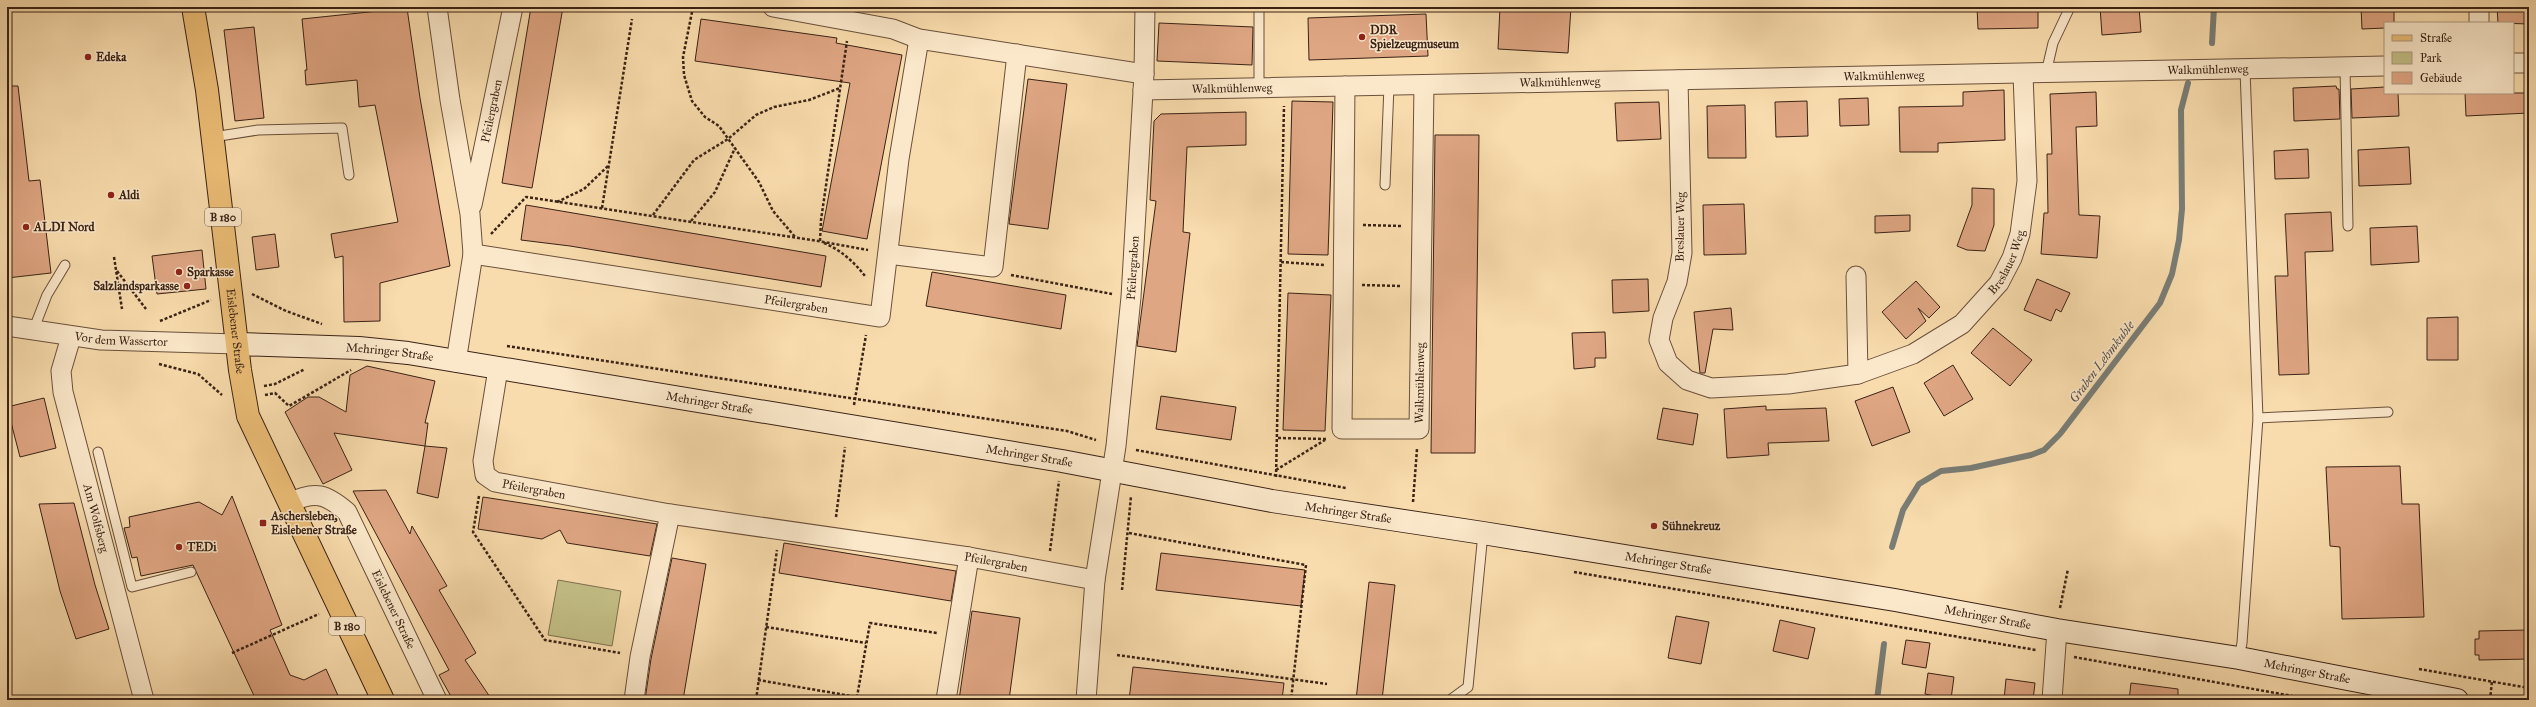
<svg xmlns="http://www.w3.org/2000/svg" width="2536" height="707" viewBox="0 0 2536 707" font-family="'IM FELL Great Primer',serif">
<rect width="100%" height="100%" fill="#f9dcad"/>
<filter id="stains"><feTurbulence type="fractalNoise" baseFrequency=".005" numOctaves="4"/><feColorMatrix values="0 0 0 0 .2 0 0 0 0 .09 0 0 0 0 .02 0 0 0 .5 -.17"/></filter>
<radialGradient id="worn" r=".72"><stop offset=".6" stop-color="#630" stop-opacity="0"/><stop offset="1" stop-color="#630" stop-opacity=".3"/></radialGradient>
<!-- green -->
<polygon fill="#c3bf86" stroke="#7e704e" points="558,580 621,591 612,646 548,635"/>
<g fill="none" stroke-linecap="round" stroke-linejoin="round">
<!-- stream -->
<g stroke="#797d76" stroke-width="6">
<polyline points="2212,43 2214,7"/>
<polyline points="1892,547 1903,510 1919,484 1941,471 1971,468 2031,455 2044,450 2060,434 2160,303 2172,274 2179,240 2182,209 2181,110 2188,83"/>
<polyline points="1877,700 1884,644"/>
</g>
</g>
<!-- building -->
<g fill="#dfa683" stroke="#3a2215">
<polygon points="531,7 563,7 532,188 502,183"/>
<polygon points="1500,7 1571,7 1568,53 1498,49"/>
<polygon points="1977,7 2038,7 2038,28 1978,29"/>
<polygon points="2100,7 2139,7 2141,32 2102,35"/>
<polygon points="2361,7 2394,7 2394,23 2385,23 2385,28 2362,29"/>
<polygon points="2497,7 2529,7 2529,24 2498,23"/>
<polygon points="407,8 420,98 450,266 380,283 380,321 344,322 343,256 335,258 331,234 398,222 375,105 359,107 357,80 306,85 305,70 307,70 302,19"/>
<polygon points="1426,14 1428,56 1309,60 1308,18"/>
<polygon points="701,19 837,38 836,43 902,55 867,239 822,231 850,83 695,61"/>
<polygon points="1159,23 1253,27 1252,65 1157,61"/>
<polygon points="254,27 264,118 235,121 224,30"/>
<polygon points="1028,79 1067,84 1048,229 1009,224"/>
<polygon points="7,86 18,86 29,181 40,180 51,273 7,278"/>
<polygon points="2336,86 2337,89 2339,89 2340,119 2294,121 2293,88"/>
<polygon points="2385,87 2385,93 2398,93 2399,116 2352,118 2351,89"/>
<polygon points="2004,90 2005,140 1938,143 1938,152 1900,152 1899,107 1963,106 1963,92"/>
<polygon points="2096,92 2097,126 2076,127 2079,215 2100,216 2097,258 2041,254 2044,213 2048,213 2047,154 2052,154 2050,94"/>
<polygon points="2465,93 2528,93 2529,113 2466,116"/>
<polygon points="1868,98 1869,125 1840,126 1839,99"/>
<polygon points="1292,101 1333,102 1328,255 1288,254"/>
<polygon points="1807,101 1808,136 1776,137 1775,102"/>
<polygon points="1659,102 1661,139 1617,141 1615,103"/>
<polygon points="1745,105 1746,158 1708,158 1707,106"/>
<polygon points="1246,112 1246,145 1187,147 1183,232 1190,233 1176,352 1137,346 1156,201 1150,200 1154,121 1161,114"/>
<polygon points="1435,135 1479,135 1475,453 1431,453"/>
<polygon points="2409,147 2411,184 2359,186 2358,150"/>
<polygon points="2308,149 2309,178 2275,179 2274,151"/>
<polygon points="1972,188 1994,189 1994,225 1985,251 1967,250 1957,246 1972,205"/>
<polygon points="1744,204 1746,254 1704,255 1703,205"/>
<polygon points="526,205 826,256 821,287 570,246 521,240"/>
<polygon points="2331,212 2333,251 2305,252 2309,374 2279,375 2275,276 2288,276 2285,214"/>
<polygon points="1910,215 1910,231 1875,233 1875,216"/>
<polygon points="2417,226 2419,262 2371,265 2370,228"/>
<polygon points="275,234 279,267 256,270 252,237"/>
<polygon points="202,250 206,289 157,294 152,256"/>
<polygon points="932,272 1066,295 1061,329 926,306"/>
<polygon points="1648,279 1649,311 1613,313 1612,280"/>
<polygon points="2037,279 2070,293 2061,312 2056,309 2051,321 2024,310"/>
<polygon points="1916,281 1940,307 1929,318 1918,308 1926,321 1906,339 1882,312"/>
<polygon points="1288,293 1331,295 1325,431 1283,430"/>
<polygon points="1731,308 1733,330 1713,329 1705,373 1700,373 1694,312"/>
<polygon points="2458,317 2458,360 2427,360 2427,318"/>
<polygon points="1993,328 2032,360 2010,386 1971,353"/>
<polygon points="1605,332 1606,358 1595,358 1595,367 1574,369 1572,333"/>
<polygon points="1953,365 1973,399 1944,416 1924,383"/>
<polygon points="367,366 435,381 425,423 428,423 425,446 334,433 352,470 323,484 285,412 308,397 319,397 346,412 350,375"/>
<polygon points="1893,387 1910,432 1872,446 1855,401"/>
<polygon points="1161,396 1236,407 1231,440 1156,429"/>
<polygon points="44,398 56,448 20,457 7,407"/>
<polygon points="1766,406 1766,410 1826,408 1829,441 1768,443 1769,455 1727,458 1724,409"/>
<polygon points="1663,408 1698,414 1693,445 1657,439"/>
<polygon points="425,446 447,448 438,498 417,493"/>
<polygon points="2400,466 2402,504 2419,504 2424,617 2342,619 2340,547 2330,546 2326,467"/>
<polygon points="386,490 410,534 412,526 447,586 439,590 476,653 465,660 492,700 453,700 439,675 449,670 353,491"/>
<polygon points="232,496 282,625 270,630 290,675 304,680 326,669 340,700 256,700 193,565 141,576 137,557 132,558 124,528 130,527 129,517 199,502 222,515"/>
<polygon points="483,497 657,524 650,556 567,543 560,530 542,539 478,529"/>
<polygon points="74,503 95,585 109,629 76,639 60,591 39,504"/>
<polygon points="784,543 956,571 951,601 779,573"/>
<polygon points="1161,553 1305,570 1301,606 1156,590"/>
<polygon points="672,558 706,564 683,700 645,700 651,659"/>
<polygon points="1369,582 1395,585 1382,700 1356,700"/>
<polygon points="972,611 1020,618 1009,700 959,700"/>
<polygon points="1676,616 1709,622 1701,664 1668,658"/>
<polygon points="1780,620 1815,628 1808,659 1773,651"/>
<polygon points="2529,630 2529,659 2479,660 2479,655 2475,655 2475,639 2479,639 2479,631"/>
<polygon points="1906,640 1930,643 1926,668 1902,664"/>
<polygon points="1133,667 1284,683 1282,700 1129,700"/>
<polygon points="1928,673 1954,677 1951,699 1925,694"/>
<polygon points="2006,679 2035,683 2033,700 2004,700"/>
<polygon points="2131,683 2178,689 2178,700 2129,700"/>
</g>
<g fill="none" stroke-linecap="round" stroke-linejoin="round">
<defs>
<g id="lane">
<polyline points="1259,7 1259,88"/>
<polyline points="2345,67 2348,226"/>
<polyline points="2046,73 2053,43 2070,7"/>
<polyline points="213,137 258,130 342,128 349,175"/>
<polyline points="1385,185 1389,86"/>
<polyline points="33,331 47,295 65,265"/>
<polyline points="2258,418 2388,412"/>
<polyline points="98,452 132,587 191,572"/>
<polyline points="2239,658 2242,643 2258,418 2245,70"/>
<polyline points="1450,700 1468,687 1483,533"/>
</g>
<g id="street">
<polyline points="437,7 450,100 470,214 473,254 456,362"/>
<polyline points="773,7 893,29 919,39 1144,74"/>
<polyline points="2479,7 2479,23"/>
<polyline points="2513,63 2529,63"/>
<path id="s1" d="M1678 80 1682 253 1677 282 1663 318 1659 340 1668 363 1687 380 1711 388 1788 384 1858 374 1913 354 1962 324 1999 283 2012 258 2020 234 2027 181 2023 74"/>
<path id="s2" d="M1345 86 1342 429H1419L1424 85"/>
<path id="s3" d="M1143 90 2385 66"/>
<path id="s4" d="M472 205 513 7"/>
<path id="s5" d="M473 254 880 317 899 159 919 39"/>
<polyline points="888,254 993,267 1017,54"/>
<polyline points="1856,276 1858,374"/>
<path id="s6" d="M7 326 101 340 237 344"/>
<path id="s7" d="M71 337 61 371 63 392 144 700"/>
<path id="s8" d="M498 369 483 461 485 475 495 482 670 514 969 557 1095 580"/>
<path id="s9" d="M289 503C315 490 326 494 347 512L437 700"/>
<polyline points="634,700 640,657 670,514"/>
<polyline points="946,700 969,557"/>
<path id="s10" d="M1086 700 1095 580 1116 446 1131 297 1144 74 1145 7"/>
<polyline points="2052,700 2057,630"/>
</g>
<g id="secondary">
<path id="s11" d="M237 344 359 348 408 353 1062 461 1272 501 1483 533 1895 600 2057 630 2239 658 2457 700"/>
</g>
<g id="primary">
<path id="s12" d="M193 7 207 90 240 370 248 416 383 700"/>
</g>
</defs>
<!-- lane casing -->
<use href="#lane" stroke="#6a503b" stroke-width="11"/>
<!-- street casing -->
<use href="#street" stroke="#6a503b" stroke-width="21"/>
<!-- secondary casing -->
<use href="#secondary" stroke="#3a2215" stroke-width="24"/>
<!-- primary casing -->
<use href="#primary" stroke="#3a2215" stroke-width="24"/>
<!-- path -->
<g stroke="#3a2215" stroke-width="2.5" stroke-dasharray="3 2" stroke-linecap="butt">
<polyline points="693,7 683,57 684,75 692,101 705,117 719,126 759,182 773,211 796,238"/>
<polyline points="557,202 584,189 608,166"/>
<polyline points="602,208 632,19"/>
<polyline points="653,215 694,160 728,139 756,115 774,107 809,100 840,88"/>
<polyline points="691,221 715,192 735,148"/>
<polyline points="1363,225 1402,226"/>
<polyline points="491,234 526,197 818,241 868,250"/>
<polyline points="820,241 821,220 847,41"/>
<path d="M824 243C841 250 854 262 865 276"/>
<polyline points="114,257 122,309"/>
<polyline points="1281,262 1324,265"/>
<polyline points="117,271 146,309"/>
<polyline points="1011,275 1112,294"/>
<polyline points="1362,285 1401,286"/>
<polyline points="252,294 286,311 322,324"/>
<polyline points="160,321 211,300"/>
<polyline points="507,346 1067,431 1096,440"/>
<polyline points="159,364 198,374 222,395"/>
<polyline points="264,386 275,384 305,369"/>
<polyline points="265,395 275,393 289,406 351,370"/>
<polyline points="854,405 866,335"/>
<polyline points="1278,438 1326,439"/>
<polyline points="1136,450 1346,488"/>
<polyline points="1276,470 1325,440"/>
<polyline points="1276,477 1284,106"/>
<polyline points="479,496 473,532 545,640 620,653"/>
<polyline points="1413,502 1417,449"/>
<polyline points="836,517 845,447"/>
<polyline points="1129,533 1306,565 1291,700"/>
<polyline points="1050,551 1059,481"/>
<polyline points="1574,572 2036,650"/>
<polyline points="1122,590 1131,496"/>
<polyline points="2060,608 2068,569"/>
<polyline points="766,627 866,643"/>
<polyline points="232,653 319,614"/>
<polyline points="1117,655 1327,684"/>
<polyline points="2074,657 2315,700"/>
<polyline points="2419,669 2529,688"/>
<polyline points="758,680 857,697 870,623 937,633"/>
<polyline points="736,700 740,700"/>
<polyline points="756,700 777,550"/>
<polyline points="2490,700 2492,681"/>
</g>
<!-- lane -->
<use href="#lane" stroke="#fbe8ca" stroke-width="9"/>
<!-- street -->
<use href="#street" stroke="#fbe8ca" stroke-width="19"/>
<!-- secondary -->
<use href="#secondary" stroke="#fbe8ca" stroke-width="22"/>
<!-- primary -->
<use href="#primary" stroke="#ecbe76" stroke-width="22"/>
</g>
<!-- markers -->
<g fill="#8f2418" stroke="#fbe8ca" stroke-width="1.5">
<circle cx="1362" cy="37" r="4"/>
<circle cx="88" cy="57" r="4"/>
<circle cx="111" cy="195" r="4"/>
<circle cx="26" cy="227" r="4"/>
<circle cx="179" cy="272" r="4"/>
<circle cx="187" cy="286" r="4"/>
<rect x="259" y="519" width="8" height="8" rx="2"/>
<circle cx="1654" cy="526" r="4"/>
<circle cx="179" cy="547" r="4"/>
</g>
<g text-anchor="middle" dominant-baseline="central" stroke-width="3" stroke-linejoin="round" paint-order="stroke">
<!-- shield labels -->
<g fill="#fbe8ca" stroke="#745d4b" stroke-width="1">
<rect x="205" y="208" width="36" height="18" rx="3"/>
<rect x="329" y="617" width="36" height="18" rx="3"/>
</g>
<g font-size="11" font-weight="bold" fill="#3a2215">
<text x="223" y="217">B 180</text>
<text x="347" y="626">B 180</text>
</g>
<!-- poi labels -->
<g font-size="12" font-weight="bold" fill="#3a2215" stroke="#fbe8ca" text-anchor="start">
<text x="1370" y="30">DDR<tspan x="1370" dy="14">Spielzeugmuseum</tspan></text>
<text x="96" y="57">Edeka</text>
<text x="119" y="195">Aldi</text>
<text x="34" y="227">ALDI Nord</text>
<text x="187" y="272">Sparkasse</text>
<text x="179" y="286" text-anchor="end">Salzlandsparkasse</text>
<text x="271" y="516">Aschersleben,<tspan x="271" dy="14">Eislebener Straße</tspan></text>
<text x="1662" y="526">Sühnekreuz</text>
<text x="187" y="547">TEDi</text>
</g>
<!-- street labels -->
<g font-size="12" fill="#3a2215" stroke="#fbe8ca">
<text stroke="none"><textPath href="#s3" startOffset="1065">Walkmühlenweg</textPath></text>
<text stroke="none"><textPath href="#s3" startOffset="741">Walkmühlenweg</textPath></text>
<text stroke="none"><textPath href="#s3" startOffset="417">Walkmühlenweg</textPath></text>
<text stroke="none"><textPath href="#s3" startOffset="89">Walkmühlenweg</textPath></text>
<text stroke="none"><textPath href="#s4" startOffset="96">Pfeilergraben</textPath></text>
<text transform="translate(1680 227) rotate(-89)">Breslauer Weg</text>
<text stroke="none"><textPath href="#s1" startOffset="680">Breslauer Weg</textPath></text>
<text stroke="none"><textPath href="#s10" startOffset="435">Pfeilergraben</textPath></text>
<text stroke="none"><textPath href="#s5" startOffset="327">Pfeilergraben</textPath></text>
<text stroke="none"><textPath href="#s12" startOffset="327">Eislebener Straße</textPath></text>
<text stroke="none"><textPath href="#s6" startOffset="115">Vor dem Wassertor</textPath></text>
<text stroke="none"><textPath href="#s11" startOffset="153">Mehringer Straße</textPath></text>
<text stroke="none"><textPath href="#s2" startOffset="466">Walkmühlenweg</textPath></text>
<text stroke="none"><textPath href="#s11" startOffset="477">Mehringer Straße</textPath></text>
<text stroke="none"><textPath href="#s11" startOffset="801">Mehringer Straße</textPath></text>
<text stroke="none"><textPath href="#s8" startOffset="159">Pfeilergraben</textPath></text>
<text stroke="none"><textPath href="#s11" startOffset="1125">Mehringer Straße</textPath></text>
<text stroke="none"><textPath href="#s7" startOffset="187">Am Wolfsberg</textPath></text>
<text stroke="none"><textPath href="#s8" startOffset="627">Pfeilergraben</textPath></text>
<text stroke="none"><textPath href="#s11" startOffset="1449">Mehringer Straße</textPath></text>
<text stroke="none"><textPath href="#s9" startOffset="172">Eislebener Straße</textPath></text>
<text stroke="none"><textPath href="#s11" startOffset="1773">Mehringer Straße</textPath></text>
<text stroke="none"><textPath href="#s11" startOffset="2097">Mehringer Straße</textPath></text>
</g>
<!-- water labels -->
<g font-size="13" font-style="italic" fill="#5a4f45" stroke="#fbe8ca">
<text transform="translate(2102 362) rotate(-53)">Graben Lehmkuhle</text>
</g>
</g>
<!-- margin -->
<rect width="2536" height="707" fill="none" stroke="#f9dcad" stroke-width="24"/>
<rect x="8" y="8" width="2520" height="691" fill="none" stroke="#3a2215" stroke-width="2"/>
<rect x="12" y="12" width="2512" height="683" fill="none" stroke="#3a2215"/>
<!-- legend -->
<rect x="2384" y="22" width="130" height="72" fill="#fbe8ca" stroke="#ae9982"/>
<rect x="2392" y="35" width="20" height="6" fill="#ecbe76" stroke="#ae9982"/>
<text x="2420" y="42" font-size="12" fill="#3a2215">Straße</text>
<rect x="2392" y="52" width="20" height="12" fill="#c3bf86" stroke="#ae9982"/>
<text x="2420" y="62" font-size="12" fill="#3a2215">Park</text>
<rect x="2392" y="72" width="20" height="12" fill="#dfa683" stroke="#ae9982"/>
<text x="2420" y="82" font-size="12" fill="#3a2215">Gebäude</text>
<rect width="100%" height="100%" filter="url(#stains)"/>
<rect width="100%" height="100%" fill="url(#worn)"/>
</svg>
